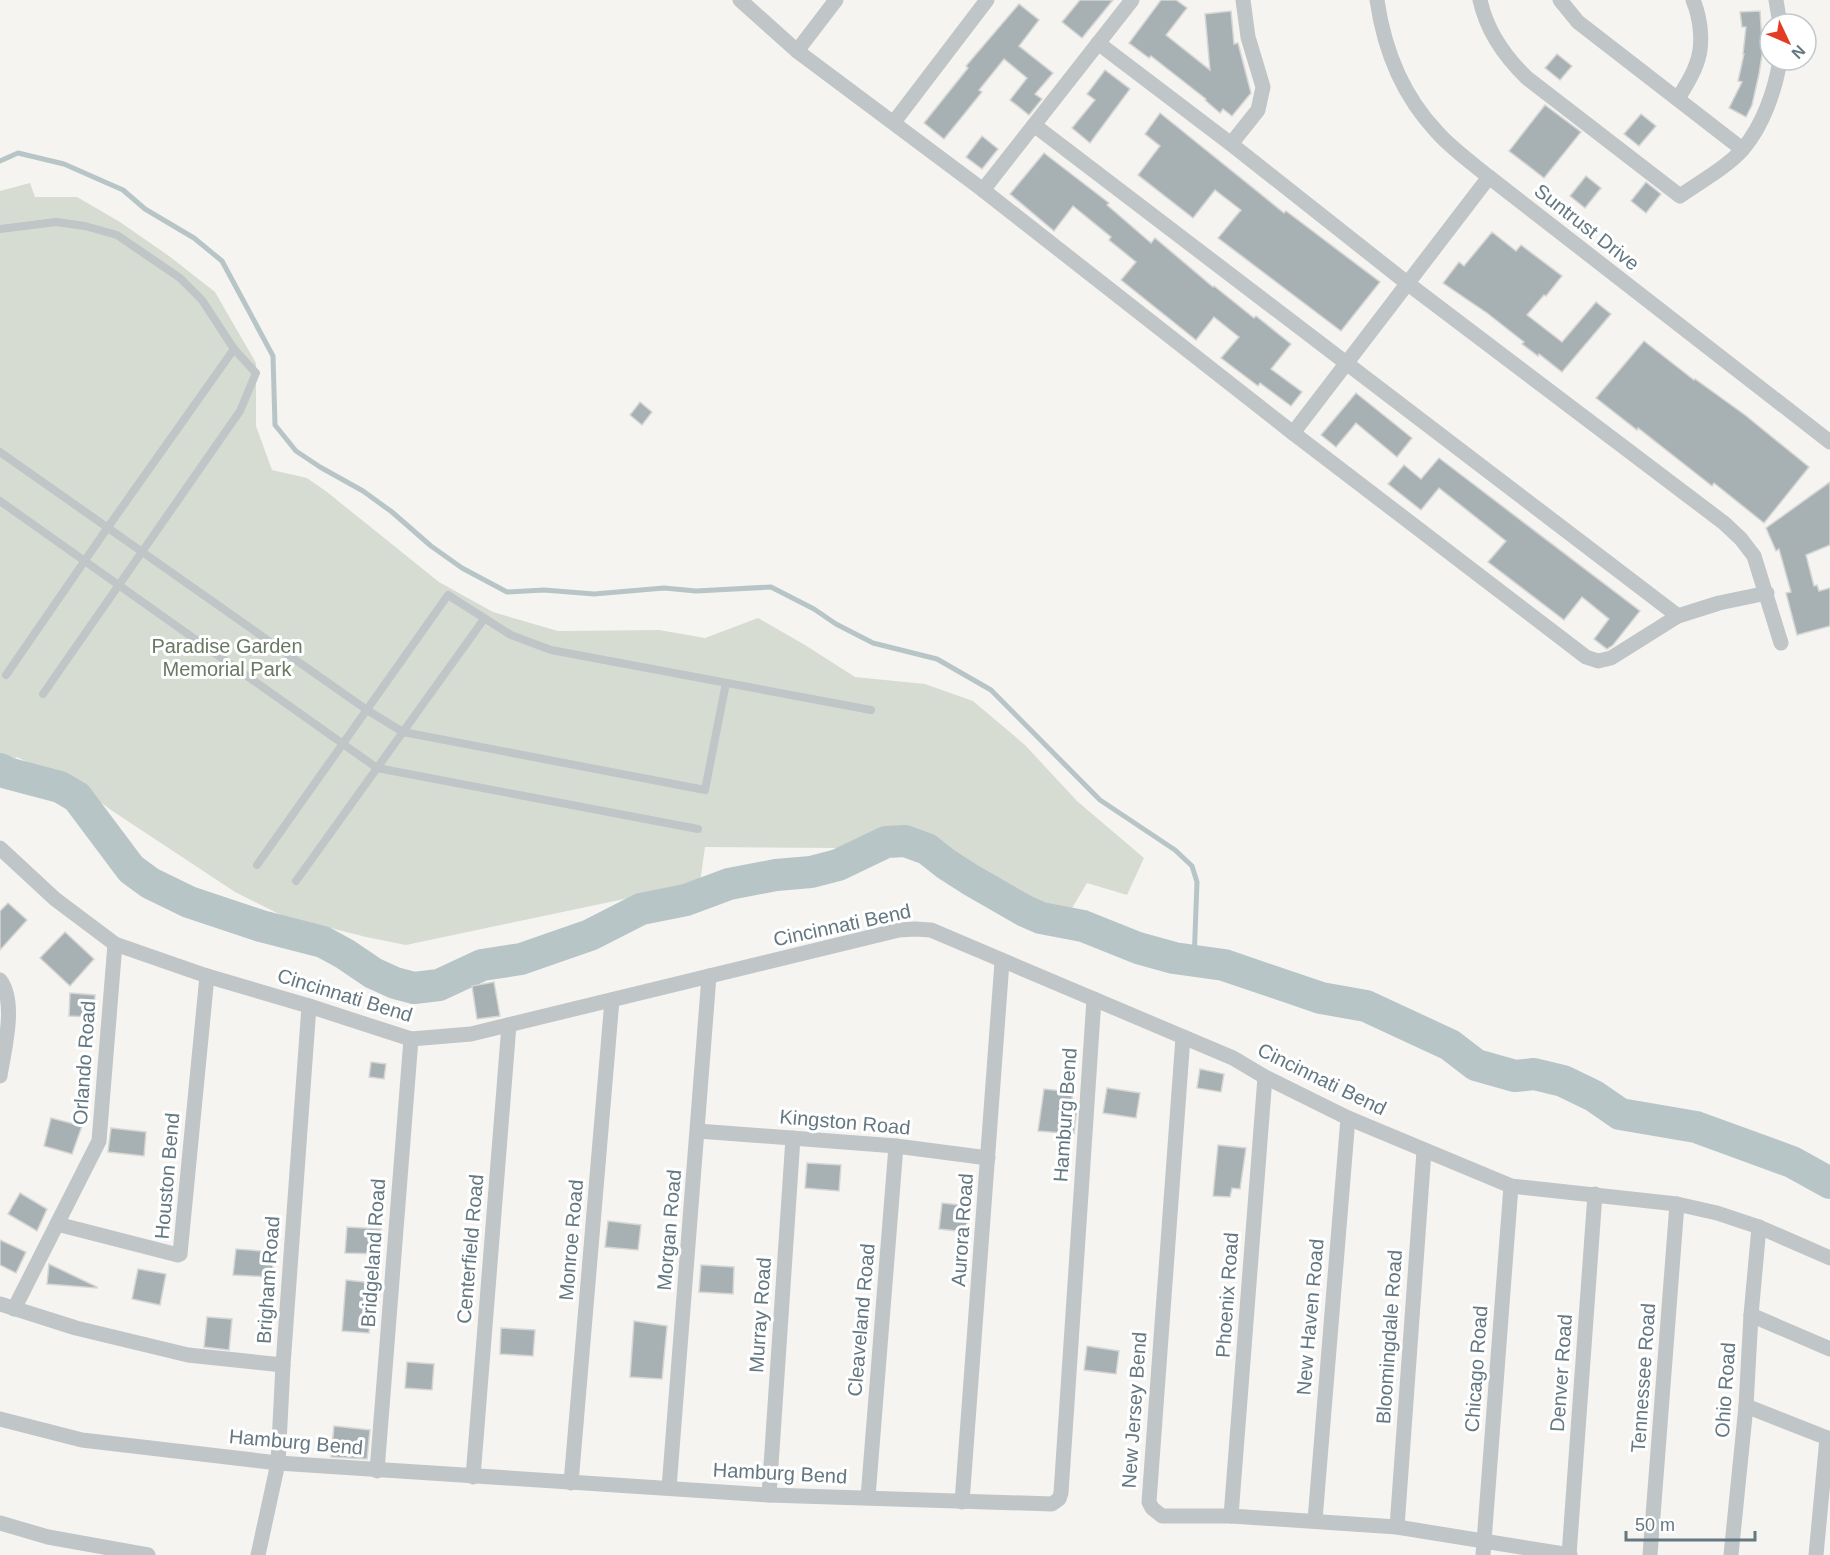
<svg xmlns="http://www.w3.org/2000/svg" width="1830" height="1555" viewBox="0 0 1830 1555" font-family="Arial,sans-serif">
<rect width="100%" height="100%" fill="#f5f4f1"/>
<!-- green -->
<polygon fill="#d7dcd2" points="30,183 35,197 77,197 120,222 169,256 215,292 256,363 256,426 272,470 307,478 327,492 439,582 493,612 558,631 659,630 705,638 758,618 805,645 855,677 925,684 973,701 1025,745 1077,801 1144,858 1127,895 1087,883 1068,915 997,890 962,872 914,830 890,828 838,848 705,847 700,883 406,945 366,937 283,916 235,892 111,810 67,777 35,766 17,757 7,773 0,769 0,191"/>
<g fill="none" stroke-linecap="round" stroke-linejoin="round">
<!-- stream -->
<polyline stroke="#b7c5c7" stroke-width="5" points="0,161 18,153 64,164 123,190 145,209 194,238 222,261 273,356 275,425 296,451 320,467 363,491 392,512 431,546 462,568 507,592 544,590 594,594 664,588 696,591 771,587 814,609 836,624 873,643 937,659 991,690 1100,800 1175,850 1192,866 1197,882 1194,961"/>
<!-- river -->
<polyline stroke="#b7c5c7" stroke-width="32" points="0,769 7,773 60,787 77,797 131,869 150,883 189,902 261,926 323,942 345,954 373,973 395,983 414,988 439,985 482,965 521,959 590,935 641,909 686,900 729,884 776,875 811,872 838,865 886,842 905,841 927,849 946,864 971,880 1025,911 1041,918 1083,926 1138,948 1174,958 1224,965 1321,998 1366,1006 1450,1045 1476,1065 1515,1076 1534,1074 1563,1081 1594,1096 1620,1114 1696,1127 1792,1162 1830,1183"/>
</g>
<!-- building -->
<g fill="#a7b1b4" stroke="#d6d6d4" stroke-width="1.5">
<polygon points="1080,0 1113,0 1082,38 1062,22"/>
<polygon points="1161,0 1176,0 1187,8 1166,35 1210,70 1205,14 1231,11 1234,44 1238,43 1251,93 1232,116 1223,109 1220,113 1205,100 1206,99 1174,74 1151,56 1149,58 1129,43"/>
<polygon points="1019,4 1039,20 1019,46 1053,73 1035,94 1042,99 1029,115 1010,100 1027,78 1004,59 979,90 982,92 944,139 924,123 968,68 966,66"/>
<polygon points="1760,11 1762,42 1764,42 1759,74 1752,105 1746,117 1729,108 1742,82 1738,81 1744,54 1743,54 1746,27 1742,27 1740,12"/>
<polygon points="1557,54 1572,66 1560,80 1545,68"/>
<polygon points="1105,70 1130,89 1090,143 1072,128 1095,100 1087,94"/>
<polygon points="1545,105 1581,132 1544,178 1509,151"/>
<polygon points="1160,113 1284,213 1286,211 1380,282 1341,331 1218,238 1241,210 1215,190 1193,218 1138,175 1160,146 1145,134"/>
<polygon points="1641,114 1656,126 1639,146 1624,134"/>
<polygon points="982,136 998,149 982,169 966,157"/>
<polygon points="1044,153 1109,203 1107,205 1151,243 1155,238 1213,287 1214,286 1254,318 1256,316 1291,344 1271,369 1302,392 1291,406 1260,383 1258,386 1221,358 1239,337 1214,317 1196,340 1121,280 1136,262 1109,240 1111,237 1073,206 1054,231 1010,194"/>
<polygon points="1586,176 1601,188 1585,208 1570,196"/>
<polygon points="1646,182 1661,194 1646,213 1631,201"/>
<polygon points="1492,232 1516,251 1521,245 1562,276 1546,296 1544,295 1527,315 1562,342 1596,302 1611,314 1562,372 1539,354 1538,356 1522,344 1524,342 1487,313 1443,283 1459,262 1464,266"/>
<polygon points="1644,341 1694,380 1695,379 1745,415 1809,467 1764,523 1714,483 1712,486 1638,428 1637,430 1596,398"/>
<polygon points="1356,393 1412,438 1397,457 1356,423 1336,447 1321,435"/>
<polygon points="640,402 652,412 642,425 630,415"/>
<polygon points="1439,458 1640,611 1613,645 1607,649 1594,639 1609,619 1582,597 1564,620 1488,562 1506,541 1439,488 1421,510 1388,484 1404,465 1421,479"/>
<polygon points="1830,482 1830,545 1806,555 1814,586 1817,585 1819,591 1830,588 1830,626 1797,635 1786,593 1791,592 1779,549 1776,551 1766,528"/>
<polygon points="8,903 27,920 0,950 0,911"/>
<polygon points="65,932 94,959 70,986 40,958"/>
<polygon points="494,982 500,1016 477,1019 472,986"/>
<polygon points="70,993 95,995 94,1017 69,1016"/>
<polygon points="371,1062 386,1064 384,1079 369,1077"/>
<polygon points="1200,1069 1224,1074 1221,1092 1197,1088"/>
<polygon points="1107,1088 1140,1093 1136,1118 1103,1113"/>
<polygon points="1044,1089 1073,1092 1071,1105 1077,1106 1074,1134 1038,1131"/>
<polygon points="51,1118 82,1126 72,1154 44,1146"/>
<polygon points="111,1128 146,1132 144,1156 108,1152"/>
<polygon points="1218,1145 1246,1148 1240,1189 1232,1188 1230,1197 1213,1196"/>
<polygon points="807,1163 841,1165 839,1191 805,1188"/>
<polygon points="20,1193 47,1209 37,1231 8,1214"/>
<polygon points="942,1203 969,1206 966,1232 939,1229"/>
<polygon points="608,1221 641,1225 638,1250 605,1247"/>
<polygon points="347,1227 381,1229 380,1254 345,1253"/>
<polygon points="0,1240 26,1252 16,1273 0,1265"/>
<polygon points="236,1249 274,1252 272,1277 233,1275"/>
<polygon points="49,1264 97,1287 97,1288 47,1284"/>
<polygon points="701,1265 734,1267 733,1294 699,1292"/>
<polygon points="138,1269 166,1274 160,1305 132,1299"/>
<polygon points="346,1280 381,1284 378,1309 371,1308 369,1333 342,1331"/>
<polygon points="207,1317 232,1319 229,1350 204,1347"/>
<polygon points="634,1321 667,1326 662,1379 630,1377"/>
<polygon points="501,1328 535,1330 533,1356 500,1354"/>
<polygon points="1087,1346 1119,1351 1116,1374 1084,1370"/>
<polygon points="407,1362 434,1364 432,1390 405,1388"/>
<polygon points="334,1426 370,1430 367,1459 331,1457"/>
</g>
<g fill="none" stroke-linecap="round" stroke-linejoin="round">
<!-- service -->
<g stroke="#c0c5c7" stroke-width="8">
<polyline points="0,229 56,222 85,226 117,235 180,278 202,300 234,349 256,373 240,411 43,694"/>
<polyline points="0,452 367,710 403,732 705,790 726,683"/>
<polyline points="0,501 377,768 698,829"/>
<polyline points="6,675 108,527 234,349"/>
<polyline points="257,865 448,595 511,635 551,650 871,710"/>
<polyline points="296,881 484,619"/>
</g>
<!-- minor -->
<g stroke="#c0c5c7" stroke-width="15">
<polyline points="740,0 797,51 983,190 1293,433 1586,657 1598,661 1611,658 1678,616 1719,603 1767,593"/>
<path d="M1377 0C1384 49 1403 96 1437 132 1452 149 1472 163 1489 177L1830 442"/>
<path d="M1480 0C1487 32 1504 56 1527 78L1680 196C1701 181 1726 168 1743 149 1763 125 1775 91 1780 60"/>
<polyline points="1560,0 1578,22 1742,149"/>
<polyline points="1776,0 1780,24"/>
<polyline points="1098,43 1231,144 1407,283 1724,523 1741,539 1754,556 1781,643"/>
<polyline points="797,51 836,0"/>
<path d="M1678 99C1684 88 1692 77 1696 65 1704 46 1701 19 1693 0"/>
<polyline points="894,122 987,0"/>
<polyline points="1034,125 1678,616"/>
<polyline points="1231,144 1258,110 1263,87 1248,37 1243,0"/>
<polyline points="983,190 1132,0"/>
<polyline points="1293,433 1489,177"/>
<polyline points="0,848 55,899 115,944 207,976 309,1006 411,1039 471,1034 899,930 915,929 931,930 1233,1058 1265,1077 1348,1118 1511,1186 1677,1204 1717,1213 1759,1227 1830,1258"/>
<path d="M0 980C17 1002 4 1050 0 1076"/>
<polyline points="1183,1037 1149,1502 1152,1508 1162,1516 1231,1516 1397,1527 1570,1555"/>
<polyline points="698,1131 896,1146 988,1158"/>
<polyline points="57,1224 178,1255 180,1254 207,976"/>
<polyline points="0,1304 76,1328 188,1355 283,1365"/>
<polyline points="14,1309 99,1141 115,944"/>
<polyline points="1751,1315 1830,1349"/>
<polyline points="1746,1406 1830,1439"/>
<polyline points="0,1419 82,1440 278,1463 769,1495 1052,1504 1059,1499 1061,1493 1094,999"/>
<polyline points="377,1471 411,1039"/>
<polyline points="473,1477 509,1025"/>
<polyline points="571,1483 612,1000"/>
<polyline points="669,1488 709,976"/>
<polyline points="769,1495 793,1138"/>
<polyline points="868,1497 896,1146"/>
<polyline points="962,1502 1002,962"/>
<polyline points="1231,1516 1265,1077"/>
<polyline points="1315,1520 1348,1118"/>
<polyline points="0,1523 48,1537 148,1555"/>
<polyline points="1397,1527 1424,1151"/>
<polyline points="258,1555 278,1463 283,1365 309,1006"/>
<polyline points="1483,1555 1511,1186"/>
<polyline points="1569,1555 1595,1194"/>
<polyline points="1650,1555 1677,1204"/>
<polyline points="1731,1555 1746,1406 1751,1315 1759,1227"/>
<polyline points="1816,1555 1827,1438"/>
</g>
</g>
<g text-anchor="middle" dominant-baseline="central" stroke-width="6" stroke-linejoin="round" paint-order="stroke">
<!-- street labels -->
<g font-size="20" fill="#647882" stroke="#fff">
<text transform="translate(1587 227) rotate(38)">Suntrust Drive</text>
<text transform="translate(842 925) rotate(-12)">Cincinnati Bend</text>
<text transform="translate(345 995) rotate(17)">Cincinnati Bend</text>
<text transform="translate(84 1063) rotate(-86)">Orlando Road</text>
<text transform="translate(1322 1079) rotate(26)">Cincinnati Bend</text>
<text transform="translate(1065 1115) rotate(-86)">Hamburg Bend</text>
<text transform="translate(845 1122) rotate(5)">Kingston Road</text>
<text transform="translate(167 1176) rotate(-85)">Houston Bend</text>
<text transform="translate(669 1230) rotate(-85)">Morgan Road</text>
<text transform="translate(962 1230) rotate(-86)">Aurora Road</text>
<text transform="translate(571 1240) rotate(-85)">Monroe Road</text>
<text transform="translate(470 1249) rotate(-85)">Centerfield Road</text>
<text transform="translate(373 1253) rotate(-86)">Bridgeland Road</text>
<text transform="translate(268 1280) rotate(-86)">Brigham Road</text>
<text transform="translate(1227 1295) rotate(-86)">Phoenix Road</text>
<text transform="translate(760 1315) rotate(-86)">Murray Road</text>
<text transform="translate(1310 1317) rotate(-85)">New Haven Road</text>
<text transform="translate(861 1320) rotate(-85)">Cleaveland Road</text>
<text transform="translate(1389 1337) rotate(-86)">Bloomingdale Road</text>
<text transform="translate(1476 1369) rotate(-86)">Chicago Road</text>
<text transform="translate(1561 1373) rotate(-86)">Denver Road</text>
<text transform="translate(1643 1378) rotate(-86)">Tennessee Road</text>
<text transform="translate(1725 1390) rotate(-86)">Ohio Road</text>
<text transform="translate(1134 1410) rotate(-86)">New Jersey Bend</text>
<text transform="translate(296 1442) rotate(5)">Hamburg Bend</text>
<text transform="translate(780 1473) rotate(3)">Hamburg Bend</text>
</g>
<!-- park labels -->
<g font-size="20" fill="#6a7963" stroke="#fff">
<text x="227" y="646">Paradise Garden<tspan x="227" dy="23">Memorial Park</tspan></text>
</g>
</g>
<!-- north arrow -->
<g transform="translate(1788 42) rotate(134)"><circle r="28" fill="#ffffff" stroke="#c1c9cd" stroke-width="1.5"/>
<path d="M0-4.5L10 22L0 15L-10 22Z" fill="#e23c24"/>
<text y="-9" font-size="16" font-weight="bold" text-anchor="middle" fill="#647882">N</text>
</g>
<!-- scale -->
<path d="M1626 1531v9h129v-9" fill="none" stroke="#647882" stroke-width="3"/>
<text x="1635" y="1531" font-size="18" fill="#647882" stroke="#ffffff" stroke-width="4.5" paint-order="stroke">50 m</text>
</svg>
